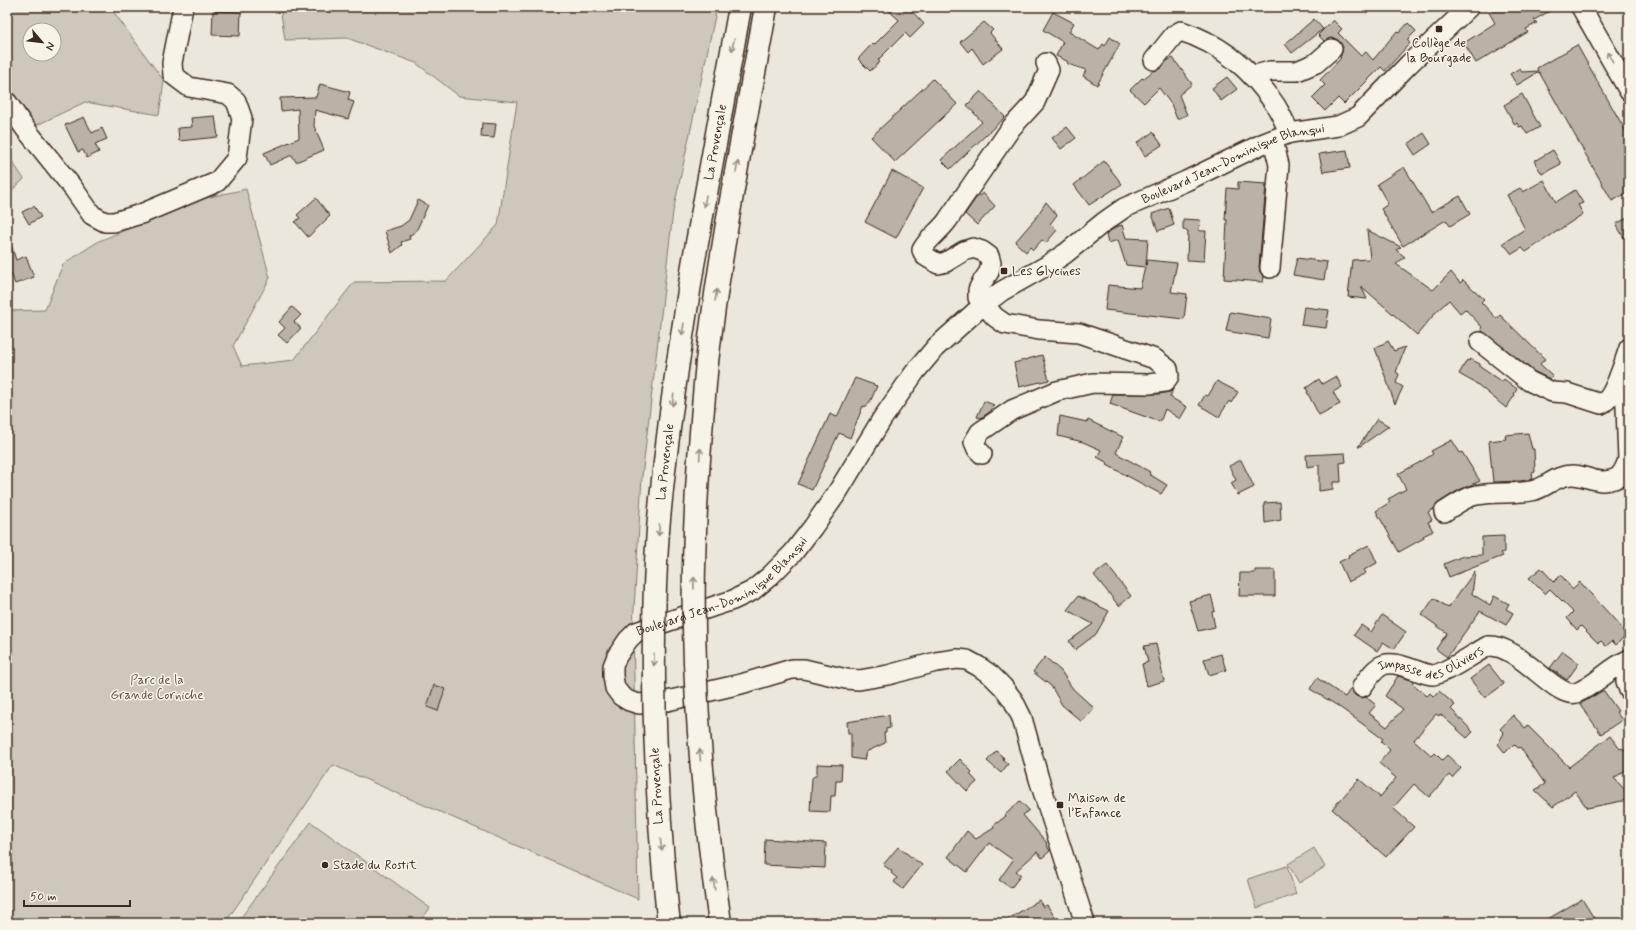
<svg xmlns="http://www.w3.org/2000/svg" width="1636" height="930" viewBox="0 0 1636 930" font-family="Mynerve,sans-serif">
<rect width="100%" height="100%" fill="#ece7dc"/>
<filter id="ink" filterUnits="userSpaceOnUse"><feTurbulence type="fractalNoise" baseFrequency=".025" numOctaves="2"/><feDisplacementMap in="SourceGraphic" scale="8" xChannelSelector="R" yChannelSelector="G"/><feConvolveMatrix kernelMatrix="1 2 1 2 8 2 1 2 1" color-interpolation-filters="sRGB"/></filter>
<g filter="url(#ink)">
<!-- green -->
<g fill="#cec8bc" stroke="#84796d" fill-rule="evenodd">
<path d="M7 7H110L164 81 159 115 85 102 35 126 7 86ZM30 30H54V54H30Z"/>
<polygon points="280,7 717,7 673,212 642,477 633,625 638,899 333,765 225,923 7,923 7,311 45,310 63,264 99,241 201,199 246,189 270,278 233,346 242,366 294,360 354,282 446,281 498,225 517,102 459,96 416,63 347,38 285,40"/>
<polygon points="7,154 24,179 7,195"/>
<polygon points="311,822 430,908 419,923 237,923"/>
<polygon points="1314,848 1325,867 1299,883 1288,864"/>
<polygon points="1287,866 1296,894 1257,908 1248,879"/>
</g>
<!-- building -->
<g fill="#bab2a7" stroke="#3b2a1e">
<polygon points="885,7 908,7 924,24 910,38 905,33 878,60 880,62 870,71 858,59 872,44 874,45 899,20"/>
<polygon points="1486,7 1557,7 1534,20 1537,23 1526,29 1528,32 1476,63 1464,43 1495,23"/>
<polygon points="213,11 241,12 240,36 212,35"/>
<polygon points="1053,12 1074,23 1069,32 1099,50 1103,44 1105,46 1110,37 1120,44 1097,85 1083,76 1086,70 1068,64 1067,61 1056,56 1063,42 1043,30"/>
<polygon points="1314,19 1323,29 1292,53 1285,44"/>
<polygon points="1333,20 1342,29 1338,33 1361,56 1366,52 1373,60 1397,31 1399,33 1408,23 1416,31 1407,40 1410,43 1385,71 1381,67 1344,104 1338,98 1325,111 1312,98 1325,85 1320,80 1341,58 1340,57 1342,52 1343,47 1340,42 1336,39 1330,38 1324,41 1318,35"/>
<polygon points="984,22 993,30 990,33 1003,49 983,64 972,48 968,52 960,42"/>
<polygon points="1577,45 1629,137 1629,192 1612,201 1539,72 1517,85 1510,74 1520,68 1522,72 1538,71 1537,68"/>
<polygon points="1173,58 1192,84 1179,95 1187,115 1177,119 1171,104 1159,88 1144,103 1130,90 1142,78 1143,79 1153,71 1158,70 1168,60"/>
<polygon points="1227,77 1237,89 1221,101 1212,88"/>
<polygon points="933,79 957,104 895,162 871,137"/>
<polygon points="320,84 350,92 348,100 354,102 348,119 315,110 314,126 324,150 296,162 292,155 270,165 264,153 299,138 298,109 281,111 280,98 316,97"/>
<polygon points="981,91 1005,117 950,169 941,160 982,122 967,105"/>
<polygon points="1522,94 1540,127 1527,134 1522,126 1519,127 1517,123 1515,125 1504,105"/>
<polygon points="215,116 218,137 179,141 178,128 192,127 191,118"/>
<polygon points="84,117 92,133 102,128 107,139 95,144 99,152 87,158 83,150 78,152 65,125"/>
<polygon points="482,123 496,124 494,138 481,137"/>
<polygon points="1067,127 1076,138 1061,149 1052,138"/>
<polygon points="1153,132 1162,145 1145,156 1137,143"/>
<polygon points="1424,133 1431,144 1415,155 1408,144"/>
<polygon points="1347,150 1350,168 1323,172 1319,154"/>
<polygon points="1553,150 1561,164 1542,174 1534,161"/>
<polygon points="1104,161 1122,184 1089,205 1074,185"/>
<polygon points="1404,167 1431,212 1460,196 1470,214 1450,226 1446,220 1403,246 1381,209 1388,204 1377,184"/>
<polygon points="892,171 923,188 896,238 865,222"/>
<polygon points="1544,180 1556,202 1575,190 1583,203 1578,205 1583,214 1526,252 1522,248 1512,254 1503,243 1525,229 1507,195 1520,188 1523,192"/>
<polygon points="1238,182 1266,184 1259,267 1260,272 1264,277 1263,282 1224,279 1227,220 1225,220 1227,188 1238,189"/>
<polygon points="983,193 995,206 977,225 965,214 976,198"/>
<polygon points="316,198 330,216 308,237 295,222 300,218 297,215"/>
<polygon points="418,200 428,205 418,227 416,231 409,236 410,239 401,242 402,245 392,253 385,231 401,226 409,220"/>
<polygon points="1046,202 1057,215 1050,224 1057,230 1046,243 1042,240 1033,250 1030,247 1026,252 1015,242 1035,219"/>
<polygon points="34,206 41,217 29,224 22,212"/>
<polygon points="1169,208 1174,225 1158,231 1152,214"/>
<polygon points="1629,217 1629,247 1616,224"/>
<polygon points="1183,219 1200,220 1199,231 1206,231 1204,261 1187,260 1188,231 1183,230"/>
<polygon points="1122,225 1126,238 1148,239 1146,266 1147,260 1177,263 1171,292 1187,294 1184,319 1105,310 1108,285 1140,288 1145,267 1126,265 1118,240 1108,243 1106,234 1116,227"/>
<polygon points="1367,230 1401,247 1396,250 1405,257 1396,264 1433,290 1451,272 1460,283 1463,280 1484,299 1481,302 1497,319 1500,315 1545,359 1540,364 1553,376 1550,379 1535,372 1483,332 1481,329 1482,327 1465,309 1460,313 1449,300 1437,311 1417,335 1361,286 1367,299 1348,297 1352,260 1370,259"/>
<polygon points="7,239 9,239 16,260 26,256 34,277 15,284 11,273 7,274"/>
<polygon points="1297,258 1327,262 1324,280 1293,275"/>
<polygon points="292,307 301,315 294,322 301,328 287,343 278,335 285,328 279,322"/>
<polygon points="1304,307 1329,310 1326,328 1301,325"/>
<polygon points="1230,312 1271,319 1268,338 1226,331"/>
<polygon points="1388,341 1394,351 1405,347 1396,372 1399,374 1396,383 1403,387 1395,404 1375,348"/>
<polygon points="1042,355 1049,380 1019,387 1014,363"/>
<polygon points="1470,359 1480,364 1480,367 1502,382 1504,379 1517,389 1514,394 1515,395 1506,408 1477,384 1459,374 1467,360 1469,361"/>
<polygon points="1336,376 1342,387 1333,392 1340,404 1319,415 1307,392 1308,392 1306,388 1319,379 1322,384"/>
<polygon points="855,378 877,386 871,400 865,407 863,406 850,438 839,433 812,490 798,484 830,414 837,417"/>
<polygon points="1217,381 1238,392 1231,403 1229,401 1219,417 1199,405 1205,395 1208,396"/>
<polygon points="1173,389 1170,397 1187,407 1180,419 1165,409 1160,422 1110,404 1113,394 1159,394 1170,392"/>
<polygon points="984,401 994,405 991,411 981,418 977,417"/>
<polygon points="1060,416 1087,422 1088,420 1123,437 1116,453 1150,472 1149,474 1167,485 1161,494 1107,465 1108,463 1097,457 1101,450 1083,442 1058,436"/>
<polygon points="1377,419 1389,426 1359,447 1358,447"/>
<polygon points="1528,433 1532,449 1534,449 1535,472 1532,473 1533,479 1520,481 1493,482 1489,441 1506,439 1505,435"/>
<polygon points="1452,440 1460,453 1462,452 1480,481 1459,490 1438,503 1434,509 1428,512 1432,520 1428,522 1433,531 1423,536 1424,538 1399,552 1376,511 1390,502 1388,499 1406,489 1398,474 1422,461 1433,454 1431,451"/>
<polygon points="1345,453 1346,462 1340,463 1341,482 1333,482 1333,489 1319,491 1319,465 1307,467 1306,455"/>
<polygon points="1241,460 1254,487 1238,495 1231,483 1236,480 1229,466"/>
<polygon points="1280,502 1281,520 1265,523 1264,503"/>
<polygon points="1504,536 1504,552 1501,553 1503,556 1449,577 1444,564 1463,556 1482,555 1482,537"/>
<polygon points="1369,545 1377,563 1364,570 1366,573 1348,582 1339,562 1349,557 1348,555"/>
<polygon points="1107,565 1131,596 1119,606 1094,575"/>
<polygon points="1541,568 1554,582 1561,575 1572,589 1580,582 1623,629 1622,630 1626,635 1616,645 1612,641 1606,646 1601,641 1598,643 1581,626 1577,630 1567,618 1573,612 1550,589 1545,594 1529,578"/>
<polygon points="1255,570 1275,570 1275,596 1239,596 1240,573 1255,573"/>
<polygon points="1475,571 1472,594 1490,605 1494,596 1509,604 1506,609 1513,613 1506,625 1480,611 1447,657 1436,649 1447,633 1422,615 1434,598 1448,608"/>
<polygon points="1211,595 1215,611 1212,612 1215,627 1198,631 1189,601"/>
<polygon points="1078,596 1109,611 1096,634 1075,650 1069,641 1093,624 1067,610"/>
<polygon points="1382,615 1406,632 1394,649 1383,642 1377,651 1354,635 1361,625 1371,632"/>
<polygon points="1156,644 1164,681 1147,686 1142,664 1148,662 1144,646"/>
<polygon points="1563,651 1579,663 1567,680 1550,668"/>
<polygon points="1221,654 1226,670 1209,675 1204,659"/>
<polygon points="1045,657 1061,671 1073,689 1094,708 1082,722 1062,705 1051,686 1033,672"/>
<polygon points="1489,665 1504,684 1485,698 1470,679"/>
<polygon points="1398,676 1414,681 1412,683 1427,696 1430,693 1434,697 1439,691 1455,705 1451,709 1473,732 1467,738 1440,714 1439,716 1436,714 1414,740 1432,756 1435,753 1442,760 1447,755 1461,768 1452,778 1449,775 1429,797 1414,784 1393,808 1414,827 1386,857 1332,809 1359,779 1380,797 1396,778 1379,763 1390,750 1381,741 1383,739 1338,706 1310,689 1317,678 1345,697 1351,688 1356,696 1361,698 1366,697 1376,705 1369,713 1387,727 1403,709 1385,696"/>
<polygon points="434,685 445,689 438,711 427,707"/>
<polygon points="1602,691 1604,691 1618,711 1616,712 1622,720 1601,734 1580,704"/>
<polygon points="889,715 890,728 886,729 886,733 884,733 885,743 866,752 864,760 851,758 851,733 848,733 847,722"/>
<polygon points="1513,715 1525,728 1527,725 1569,767 1610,736 1620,749 1622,748 1624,750 1629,746 1629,768 1614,778 1625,790 1627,800 1587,808 1575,791 1553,807 1535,790 1545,784 1520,747 1518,748 1514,744 1505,753 1498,744 1504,733 1500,729"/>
<polygon points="996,751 1004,758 1003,760 1008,764 1001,773 987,761"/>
<polygon points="960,759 972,772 970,774 977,782 967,791 948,771"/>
<polygon points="817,764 842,765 841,781 836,781 835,796 831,796 830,812 810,811 812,778 817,774"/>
<polygon points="1020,801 1029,810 1023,815 1047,843 1046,844 1050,851 1042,858 1037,852 1016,871 1021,875 1011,888 999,880 1013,860 989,843 967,872 948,857 967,831 976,839 994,828 993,826 1006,816 1005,815"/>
<polygon points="765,839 826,843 825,868 764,865"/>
<polygon points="898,847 922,865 903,889 894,882 897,878 891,873 892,871 883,865"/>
<polygon points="1582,899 1597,923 1541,923"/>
<polygon points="1039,900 1043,907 1047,905 1056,919 1049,923 1002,923"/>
</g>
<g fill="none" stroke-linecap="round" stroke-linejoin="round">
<defs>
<g id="minor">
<polyline points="1581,7 1629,91"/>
<path d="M1154 60 1174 35 1181 31C1221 44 1253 71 1276 106 1281 114 1285 124 1290 133"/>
<polyline points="1252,76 1270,71 1297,71 1316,63 1332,49"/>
<polyline points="7,102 24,127 73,188 92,215 105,222 114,222 141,214 217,182 237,158 242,118 236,101 228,94 189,87 173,75 172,63 183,7"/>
<polyline points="1270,268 1279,165 1273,140"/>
<path d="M1480 342 1529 381 1552 392 1567 393 1601 404C1613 399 1617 380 1622 369"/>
<path d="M982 454 977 449 974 442 980 432 1012 410 1057 391 1093 383 1149 384 1165 382 1169 376 1168 369 1155 359 1079 333 1039 330 1005 324 995 317 978 298V290L982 282 989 272 991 263 989 256 982 251 973 248 964 251 946 262 938 264 925 256 922 250C928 238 939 232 947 221L1011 128 1035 102 1049 70 1046 63"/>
<path d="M1444 512C1454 506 1465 497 1477 495 1496 491 1517 495 1535 490 1548 486 1557 475 1572 475 1587 475 1597 485 1614 479 1622 477 1625 468 1628 460L1625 380 1622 369 1629 348"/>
<polyline points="1629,660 1626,681 1629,690"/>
<path id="s1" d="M1362 687C1380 661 1385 659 1415 670 1421 672 1427 675 1433 675 1446 673 1475 653 1488 646 1518 643 1555 699 1576 693 1595 686 1609 668 1628 660"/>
<path id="s2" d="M1085 923 1039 779 1022 718 1013 700 1003 687 991 675 978 666 967 660 957 659 936 662 888 675 859 680 846 679 804 669H792L741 684 667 701 639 704 629 701 621 696 615 688 613 676V666L617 656 628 640 636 632 733 600 752 591 770 576 793 553 813 527 837 493 882 419 915 372 936 347 983 305 1002 291 1048 265 1066 253 1104 222 1124 208 1186 181 1264 143 1290 133 1338 126 1358 117 1409 64 1469 7"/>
</g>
<g id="highway">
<path id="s3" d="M678 362 693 265 740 7"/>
<path d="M707 362C721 243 745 125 766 7"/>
<polyline points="667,907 669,923"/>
</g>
</defs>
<!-- minor casing -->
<use href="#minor" stroke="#3b2a1e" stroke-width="22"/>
<!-- highway casing -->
<use href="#highway" stroke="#3b2a1e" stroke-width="25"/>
<!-- minor -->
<use href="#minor" stroke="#f7f3e8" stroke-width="19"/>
<!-- highway -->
<use href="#highway" stroke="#f7f3e8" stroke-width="22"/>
<defs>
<g id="highway-bridge">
<path d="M707 362C699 450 692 539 694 628 696 727 706 825 720 923"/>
<path id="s4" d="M667 907C655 782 649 656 658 530 663 474 670 418 678 362"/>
</g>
</defs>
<!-- highway-bridge casing -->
<use href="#highway-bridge" stroke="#3b2a1e" stroke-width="25" stroke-linecap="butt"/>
<!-- highway-bridge -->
<use href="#highway-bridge" stroke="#f7f3e8" stroke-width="22"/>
</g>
<!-- one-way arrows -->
<defs><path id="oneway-shaft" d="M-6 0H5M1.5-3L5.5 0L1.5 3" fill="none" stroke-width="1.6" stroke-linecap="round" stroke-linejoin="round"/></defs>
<g stroke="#998e83">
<use href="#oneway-shaft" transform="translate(733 45) rotate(101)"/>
<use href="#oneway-shaft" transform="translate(1610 57) rotate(-120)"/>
<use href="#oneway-shaft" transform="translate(737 167) rotate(-80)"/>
<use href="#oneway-shaft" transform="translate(705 201) rotate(100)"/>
<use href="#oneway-shaft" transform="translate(716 295) rotate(-81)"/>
<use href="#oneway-shaft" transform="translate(683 329) rotate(99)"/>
<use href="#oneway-shaft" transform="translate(673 400) rotate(97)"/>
<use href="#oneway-shaft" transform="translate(700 454) rotate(-86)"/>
<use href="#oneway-shaft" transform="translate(659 530) rotate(94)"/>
<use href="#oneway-shaft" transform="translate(694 583) rotate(-89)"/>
<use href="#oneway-shaft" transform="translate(654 660) rotate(91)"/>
<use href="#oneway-shaft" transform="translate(700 755) rotate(-94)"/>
<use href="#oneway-shaft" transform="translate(661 845) rotate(85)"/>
<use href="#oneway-shaft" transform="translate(714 884) rotate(-98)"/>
</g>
</g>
<!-- markers -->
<g fill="#3b2a1e" stroke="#f7f3e8" stroke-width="1.5">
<rect x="1435" y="25" width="8" height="8" rx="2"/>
<rect x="1000" y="267" width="8" height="8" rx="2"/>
<rect x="1056" y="801" width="8" height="8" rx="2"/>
<circle cx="325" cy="865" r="4"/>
</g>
<g text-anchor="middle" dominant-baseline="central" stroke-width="3" stroke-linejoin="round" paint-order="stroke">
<!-- poi labels -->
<g font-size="13" fill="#3b2a1e" stroke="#f7f3e8" text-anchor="start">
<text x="1439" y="43" text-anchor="middle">Collège de<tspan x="1439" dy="15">la Bourgade</tspan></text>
<text x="1012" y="271">Les Glycines</text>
<text x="1068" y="798">Maison de<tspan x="1068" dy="15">l’Enfance</tspan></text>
<text x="333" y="865">Stade du Rostit</text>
</g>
<!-- street labels -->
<g font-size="13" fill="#3b2a1e" stroke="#f7f3e8">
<text stroke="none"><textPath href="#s3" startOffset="223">La Provençale</textPath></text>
<text stroke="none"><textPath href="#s2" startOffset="1509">Boulevard Jean-Dominique Blanqui</textPath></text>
<text stroke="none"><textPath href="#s4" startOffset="446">La Provençale</textPath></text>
<text stroke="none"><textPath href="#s2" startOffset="825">Boulevard Jean-Dominique Blanqui</textPath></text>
<text stroke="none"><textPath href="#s1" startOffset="82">Impasse des Oliviers</textPath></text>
<text transform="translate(657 786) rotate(-93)">La Provençale</text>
</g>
<!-- park labels -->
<g font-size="13" fill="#605246" stroke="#f7f3e8">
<text x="157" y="680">Parc de la<tspan x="157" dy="15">Grande Corniche</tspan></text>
</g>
</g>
<!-- margin -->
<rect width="1636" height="930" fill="none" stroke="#f7f3e8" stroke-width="24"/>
<rect x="12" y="12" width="1612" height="906" fill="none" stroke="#3b2a1e" stroke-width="1.5" filter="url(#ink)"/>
<!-- north arrow -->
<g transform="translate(42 42) rotate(118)"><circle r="19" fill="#f7f3e8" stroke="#aca397"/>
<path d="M0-3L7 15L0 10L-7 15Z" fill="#3b2a1e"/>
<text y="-6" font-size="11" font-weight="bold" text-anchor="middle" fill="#3b2a1e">N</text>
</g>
<!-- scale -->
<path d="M24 900v6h106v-6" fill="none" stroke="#3b2a1e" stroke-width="2"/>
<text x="30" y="900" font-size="12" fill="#3b2a1e" stroke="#f7f3e8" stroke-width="3" paint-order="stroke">50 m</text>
</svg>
